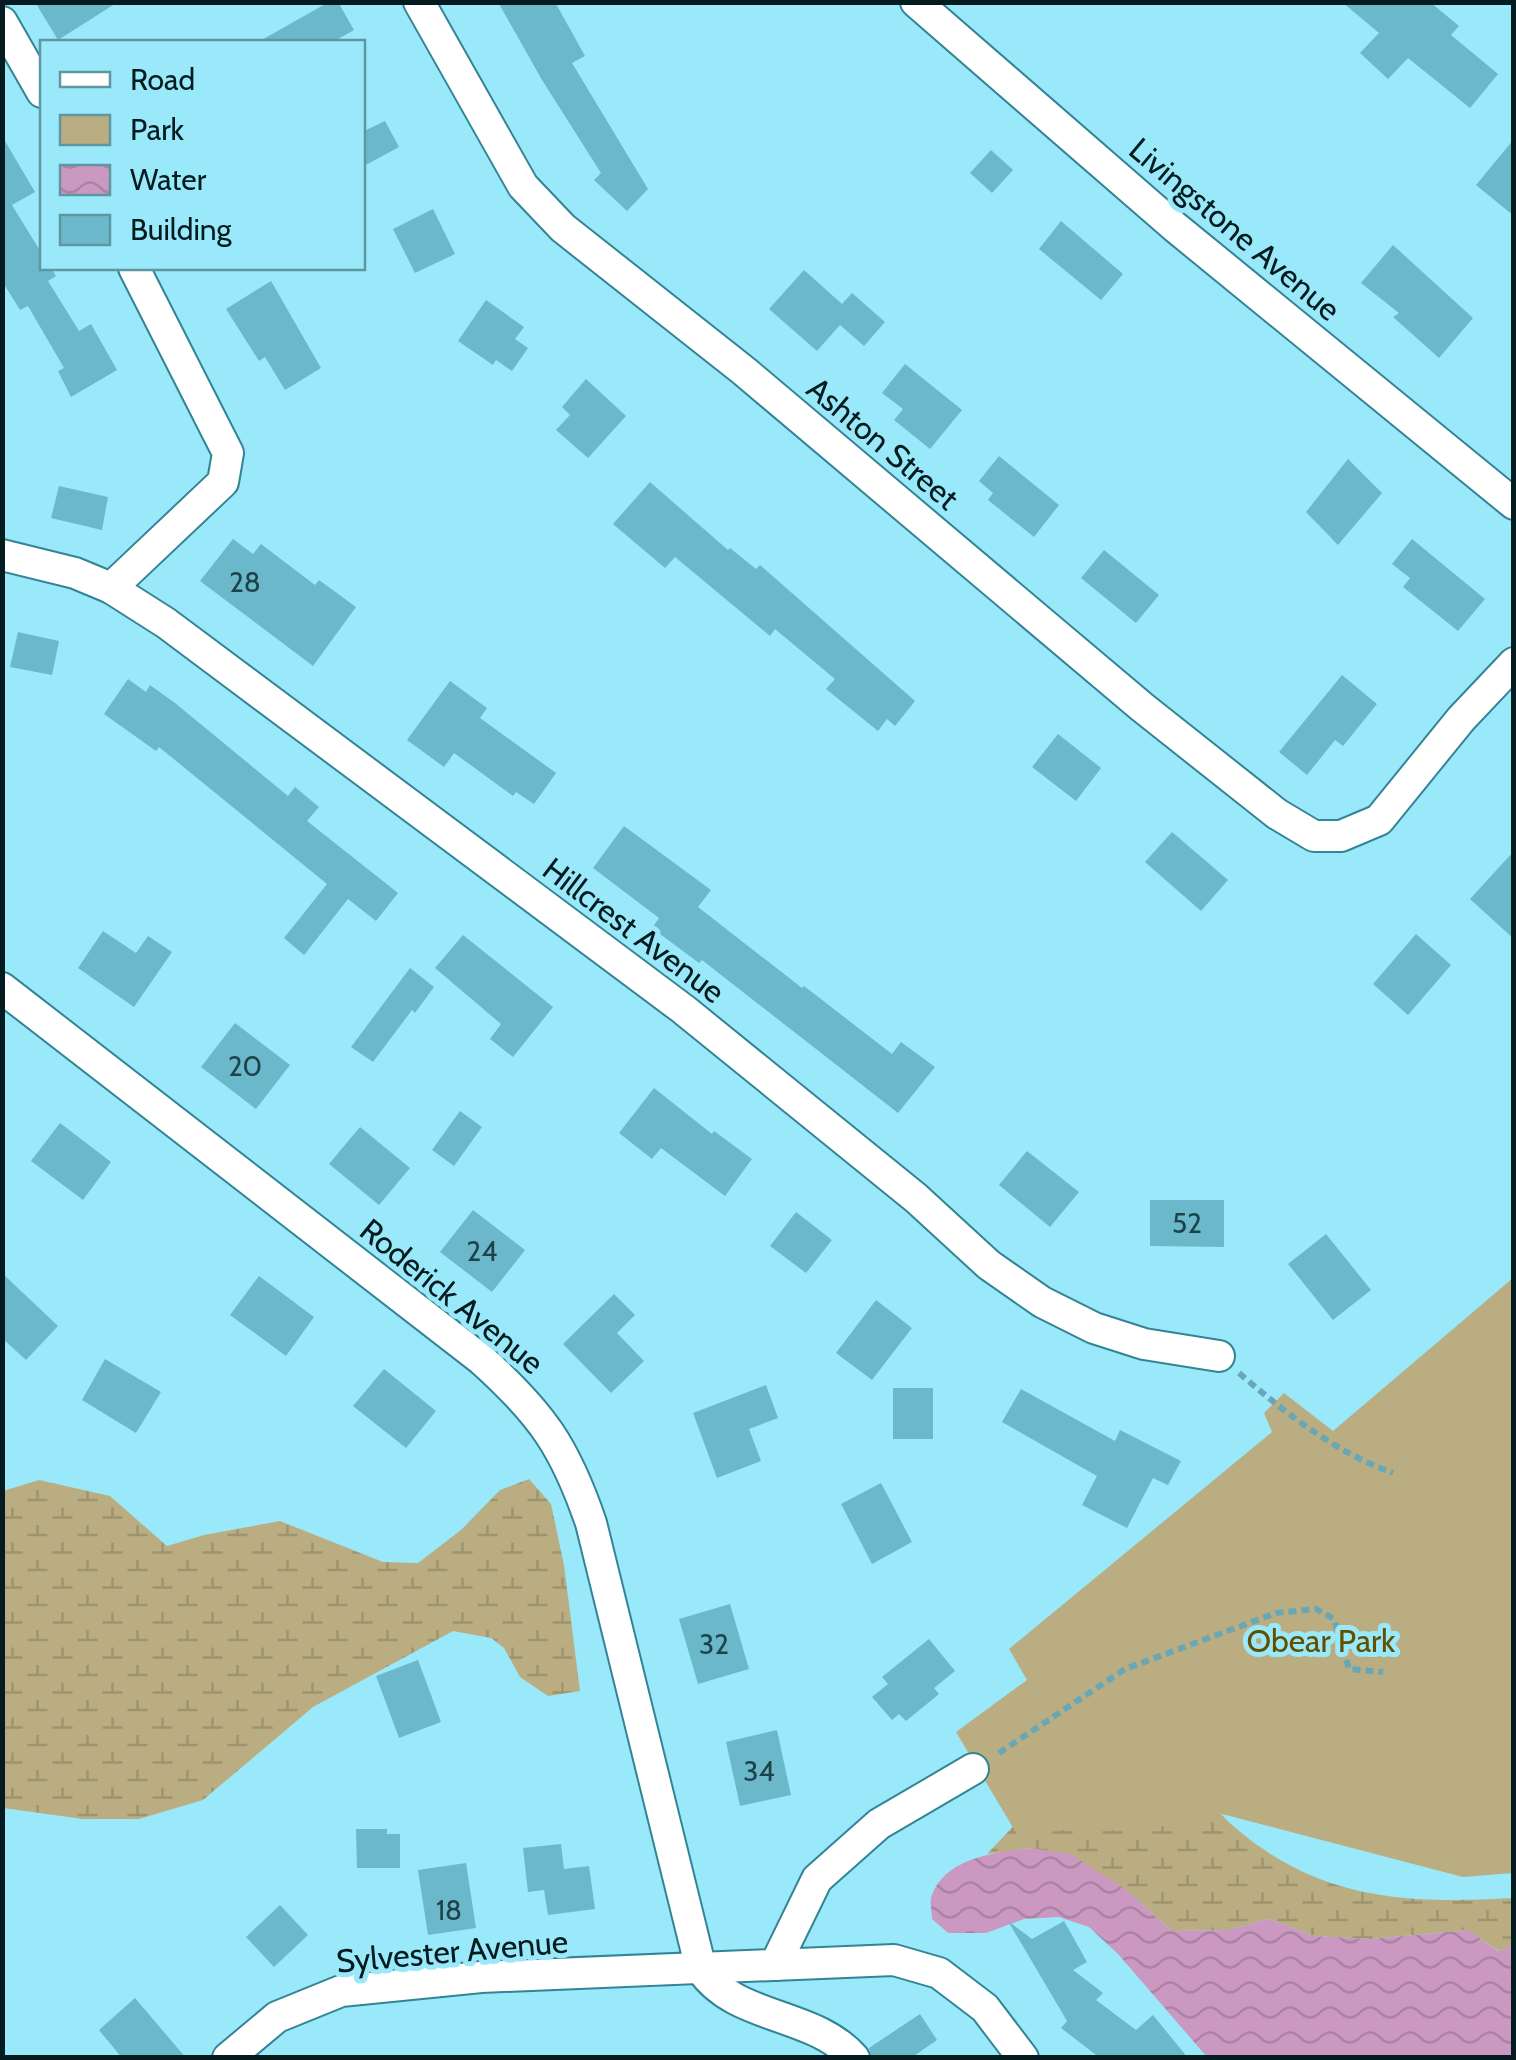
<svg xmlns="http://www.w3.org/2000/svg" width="1516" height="2060" viewBox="0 0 1516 2060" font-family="Cabin,sans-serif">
<defs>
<pattern id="wetland-marsh" width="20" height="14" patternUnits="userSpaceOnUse" patternTransform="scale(2.5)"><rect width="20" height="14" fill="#baad82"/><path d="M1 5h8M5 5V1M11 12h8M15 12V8" fill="none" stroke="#9e9470"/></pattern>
<pattern id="water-waves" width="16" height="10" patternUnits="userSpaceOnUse" patternTransform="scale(2.5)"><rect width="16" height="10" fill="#ca98c1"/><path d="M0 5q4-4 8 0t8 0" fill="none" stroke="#ac82a5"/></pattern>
</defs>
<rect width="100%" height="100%" fill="#9ae9fa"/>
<!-- wetland -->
<g fill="url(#wetland-marsh)">
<polygon points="529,1479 551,1504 564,1565 580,1691 548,1696 520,1677 504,1648 491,1638 453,1631 313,1707 203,1800 139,1819 83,1819 3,1808 3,1491 39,1480 110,1496 167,1546 204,1535 280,1521 383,1562 418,1563 461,1530 500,1490"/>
<path d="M1189 1771C1203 1788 1215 1810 1232 1825 1318 1900 1405 1904 1513 1898V1946L1499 1951 1467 1930 1371 1939 1314 1936 1269 1919 1228 1930 1172 1931 1125 1889 1031 1848 987 1854 1023 1816Z"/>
</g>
<!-- park -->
<polygon fill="#baad82" points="1513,1278 1513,1873 1463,1877 1218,1813 1138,1832 1080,1828 1018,1836 956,1732 1027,1680 1009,1649 1272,1432 1264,1413 1284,1393 1333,1431"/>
<!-- water -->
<path fill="url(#water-waves)" d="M1031 1848 1070 1854 1125 1889 1172 1931 1228 1930 1269 1919 1314 1936 1371 1939 1468 1930 1498 1951 1513 1946V2057H1207L1118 1954 1089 1927 1059 1917 1024 1919 986 1933H948L932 1919C932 1912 929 1901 932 1895 946 1857 998 1852 1031 1848Z"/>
<!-- building -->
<g fill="#6ab8c9">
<polygon points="35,2 118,2 58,40"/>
<polygon points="329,2 338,2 354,30 333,42 258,42"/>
<polygon points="498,2 555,2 585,56 572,63 648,189 627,211 594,180 601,173 542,80"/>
<polygon points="1342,2 1430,2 1459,26 1451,35 1498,74 1470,108 1408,58 1388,79 1360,53 1379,33"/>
<polygon points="385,121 399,147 362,167 362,132"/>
<polygon points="2,136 35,192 12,205 42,254 42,268 51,268 56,276 48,281 79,331 91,324 117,370 71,397 58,371 64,368 28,306 20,310 2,281"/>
<polygon points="1514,139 1514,216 1476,185"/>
<polygon points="991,150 1013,170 992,193 970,173"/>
<polygon points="433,209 455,254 415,273 393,229"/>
<polygon points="1061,221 1123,274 1101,300 1039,249"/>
<polygon points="1393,245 1473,318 1439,358 1393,317 1399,313 1361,283"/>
<polygon points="804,270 842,304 852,293 885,322 864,346 840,325 817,351 769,309"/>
<polygon points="271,281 321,368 285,390 265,357 259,361 226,309"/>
<polygon points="486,300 524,327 515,339 528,348 512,371 496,360 493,365 458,341"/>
<polygon points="905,364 962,410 930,449 894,420 903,409 882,393"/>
<polygon points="586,379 626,416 588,458 556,430 570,415 562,407"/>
<polygon points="999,456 1059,505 1034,537 988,500 993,493 979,481"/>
<polygon points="1348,459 1382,493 1338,545 1306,512"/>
<polygon points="650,482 728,550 730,548 756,569 760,565 915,701 895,726 887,719 878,731 826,689 835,679 775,629 770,636 675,557 665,568 613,524"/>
<polygon points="59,486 108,497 102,530 51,518"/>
<polygon points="233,539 253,554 261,544 315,585 319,580 356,607 313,666 200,581"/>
<polygon points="1412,539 1485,599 1458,631 1403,587 1410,578 1392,564"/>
<polygon points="1104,550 1159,595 1136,623 1081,578"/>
<polygon points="18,632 59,641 52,675 10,667"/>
<polygon points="1342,675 1377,704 1343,746 1335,740 1307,775 1279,752"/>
<polygon points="128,679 146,692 150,685 175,703 288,796 295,787 319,807 307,821 398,893 376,921 348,899 304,955 284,938 327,884 159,747 156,751 104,714"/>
<polygon points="450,681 487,708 480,718 556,773 534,804 516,792 513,796 454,753 444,767 407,740"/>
<polygon points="1058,734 1101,768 1076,801 1032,767"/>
<polygon points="624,826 711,890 698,907 802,988 804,986 892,1054 901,1042 935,1067 898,1113 702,960 699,963 652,928 659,918 593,868"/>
<polygon points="1172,832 1228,880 1201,911 1145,862"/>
<polygon points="1514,851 1514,939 1470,899"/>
<polygon points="103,931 136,953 148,936 172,952 134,1007 78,968"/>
<polygon points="1416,934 1451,965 1408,1015 1373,984"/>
<polygon points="463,935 553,1007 513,1057 490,1039 501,1024 435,968"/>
<polygon points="410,968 434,987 415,1013 412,1010 373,1062 351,1047"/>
<polygon points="235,1023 290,1065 256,1109 201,1067"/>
<polygon points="654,1088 712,1134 714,1131 752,1159 725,1196 661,1148 652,1159 619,1133"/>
<polygon points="460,1111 482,1127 454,1166 432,1150"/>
<polygon points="60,1123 111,1162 83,1200 31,1161"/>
<polygon points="360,1127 410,1168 379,1205 329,1164"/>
<polygon points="1027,1151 1079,1192 1050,1227 999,1185"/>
<polygon points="1150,1200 1224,1200 1224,1247 1150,1246"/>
<polygon points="473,1210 525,1250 492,1292 440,1252"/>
<polygon points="796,1212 832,1240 806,1273 770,1246"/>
<polygon points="1326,1234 1371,1290 1333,1320 1288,1264"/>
<polygon points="2,1273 58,1326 26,1360 2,1338"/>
<polygon points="259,1276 314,1317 286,1356 230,1315"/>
<polygon points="614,1294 635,1315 617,1333 644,1361 611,1393 563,1344"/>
<polygon points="876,1300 912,1328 872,1380 836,1353"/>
<polygon points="105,1359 161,1392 136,1433 82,1400"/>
<polygon points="384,1369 436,1411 406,1448 353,1406"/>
<polygon points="766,1385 778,1418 749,1429 761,1461 717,1478 693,1413"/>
<rect x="893" y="1388" width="40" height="51"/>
<polygon points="1021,1389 1115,1441 1120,1430 1181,1461 1168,1485 1153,1478 1127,1528 1082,1505 1097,1476 1002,1422"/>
<polygon points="881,1483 912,1542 872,1564 841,1504"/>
<polygon points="730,1604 749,1669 698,1684 679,1619"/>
<polygon points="929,1639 955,1671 934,1688 939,1694 906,1721 899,1714 892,1720 872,1697 888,1684 882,1677"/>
<polygon points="418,1660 441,1722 399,1738 376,1676"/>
<polygon points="777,1730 791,1795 740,1806 726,1742"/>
<polygon points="356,1829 387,1829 387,1834 400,1834 400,1868 357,1868"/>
<polygon points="561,1844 564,1869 589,1866 595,1909 548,1915 544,1890 528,1892 523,1848"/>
<polygon points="466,1863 476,1928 428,1935 418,1870"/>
<polygon points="280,1905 308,1935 274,1967 246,1937"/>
<polygon points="1008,1921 1032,1939 1064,1921 1087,1962 1073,1970 1103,1993 1096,2000 1136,2030 1153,2015 1188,2058 1100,2058 1061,2028 1067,2021"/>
<polygon points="135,1998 186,2058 122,2058 99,2030"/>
<polygon points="920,2014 937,2040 911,2058 872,2058 869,2048"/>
</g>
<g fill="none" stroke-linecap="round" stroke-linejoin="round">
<defs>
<g id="street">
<polyline points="419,2 523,186 563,228 744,371 1142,707 1277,814 1314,836 1341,836 1379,820 1461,719 1514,663"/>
<polyline points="916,2 1175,227 1514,504"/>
<polyline points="2,22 42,92"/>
<polyline points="2,555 75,573 111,588 166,623 683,1009 916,1198 989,1265 1042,1302 1094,1328 1144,1344 1219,1356"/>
<polyline points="111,588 223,482 228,453 134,268"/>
<path d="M2 988 482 1360C542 1414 565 1447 591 1523L701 1969C735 2020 814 2012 854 2058"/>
<polyline points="775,1965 817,1879 879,1824 973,1769"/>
<polyline points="228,2058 277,2017 341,1991 481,1977 894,1960 939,1973 985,2008 1023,2058"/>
</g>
</defs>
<!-- street casing -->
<use href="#street" stroke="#338494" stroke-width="34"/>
<!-- path -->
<g stroke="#6aa7b4" stroke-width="6" stroke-dasharray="8 5" stroke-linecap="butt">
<path d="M1239 1373C1287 1414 1333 1451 1393 1473"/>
<polyline points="999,1753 1125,1669 1276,1613 1316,1609 1334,1619 1349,1669 1383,1672"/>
</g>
<!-- street -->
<use href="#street" stroke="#fff" stroke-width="30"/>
</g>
<g text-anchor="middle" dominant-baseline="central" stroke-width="10" stroke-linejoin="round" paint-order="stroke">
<!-- number labels -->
<g font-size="28" fill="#1e424a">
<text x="245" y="582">28</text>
<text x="245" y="1066">20</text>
<text x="1187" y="1223">52</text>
<text x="482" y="1251">24</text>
<text x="714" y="1644">32</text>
<text x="759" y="1771">34</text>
<text x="449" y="1910">18</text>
</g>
<!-- street labels -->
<g font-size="32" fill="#041b1f" stroke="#9ae9fa">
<text transform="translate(1235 229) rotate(40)">Livingstone Avenue</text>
<text transform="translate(883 443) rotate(40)">Ashton Street</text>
<text transform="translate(634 930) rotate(37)">Hillcrest Avenue</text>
<text transform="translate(452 1296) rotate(39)">Roderick Avenue</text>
<text transform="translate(452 1951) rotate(-5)">Sylvester Avenue</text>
</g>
<!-- park labels -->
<g font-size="32" fill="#624f00" stroke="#9ae9fa">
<text x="1321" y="1640">Obear Park</text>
</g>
</g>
<!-- border -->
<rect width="1516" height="2060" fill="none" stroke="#041b1f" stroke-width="10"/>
<!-- legend -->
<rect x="40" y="40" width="325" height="230" fill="#9ae9fa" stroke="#5e97a2" stroke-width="2.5"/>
<rect x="60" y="72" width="50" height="15" fill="#ffffff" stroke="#5e97a2" stroke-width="2.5"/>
<text x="130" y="90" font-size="30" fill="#041b1f">Road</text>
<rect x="60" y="115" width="50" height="30" fill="#baad82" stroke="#5e97a2" stroke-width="2.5"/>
<text x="130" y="140" font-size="30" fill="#041b1f">Park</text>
<rect x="60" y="165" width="50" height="30" fill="url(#water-waves)" stroke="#5e97a2" stroke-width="2.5"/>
<text x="130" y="190" font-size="30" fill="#041b1f">Water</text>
<rect x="60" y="215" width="50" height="30" fill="#6ab8c9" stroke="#5e97a2" stroke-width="2.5"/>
<text x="130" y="240" font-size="30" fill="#041b1f">Building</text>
</svg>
